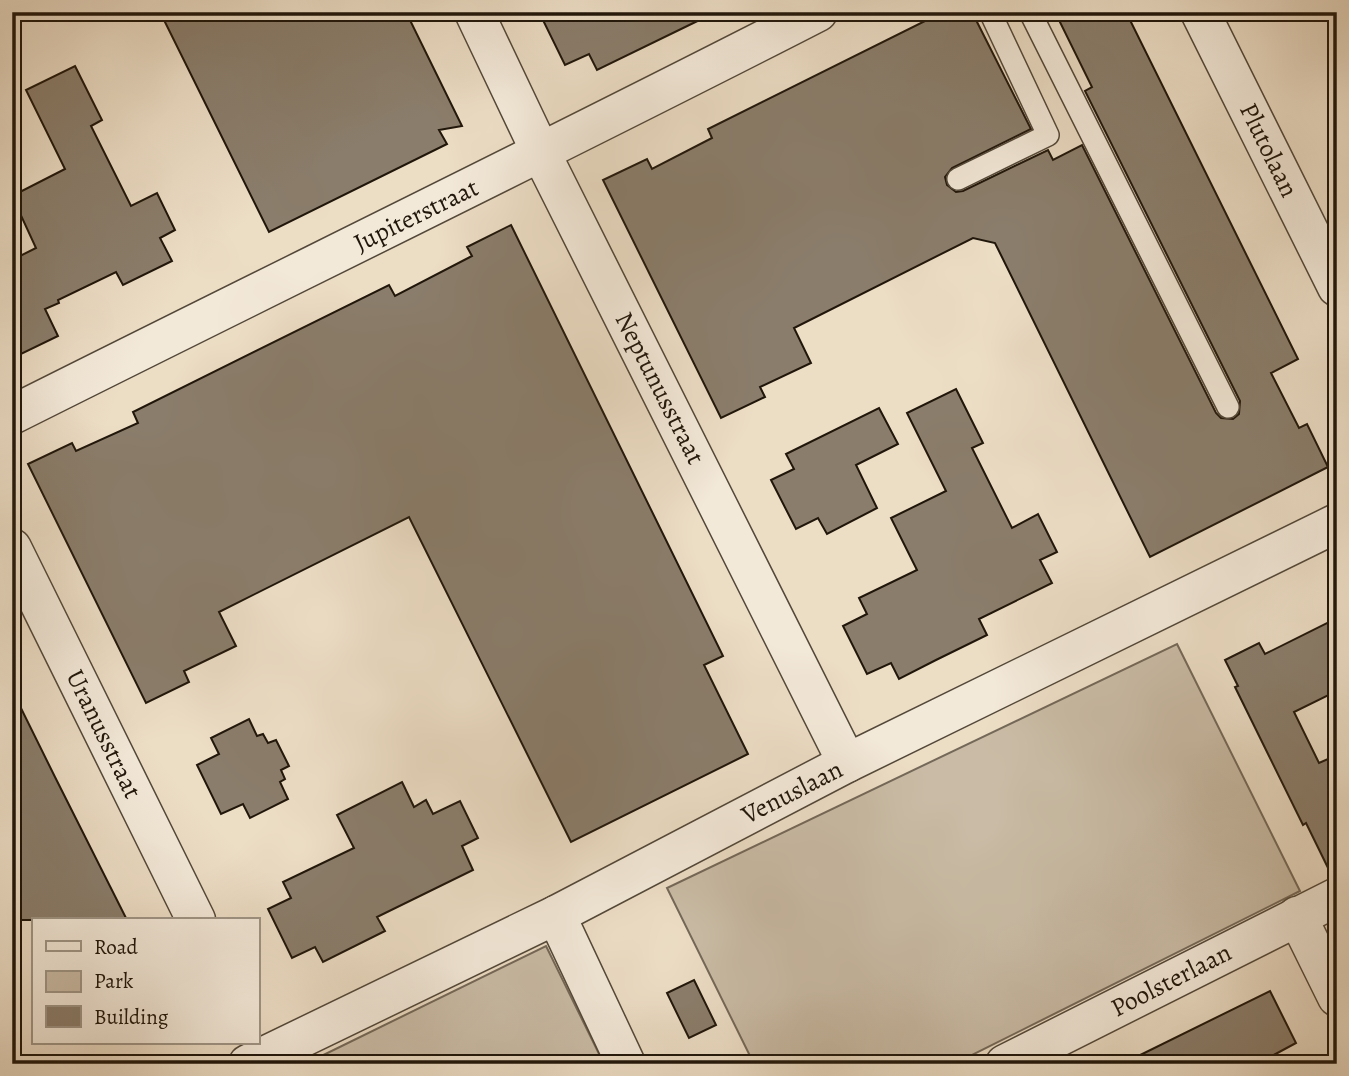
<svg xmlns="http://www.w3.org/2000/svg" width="1349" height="1076" viewBox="0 0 1349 1076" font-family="Alegreya,serif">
<rect width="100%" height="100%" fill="#ecddc5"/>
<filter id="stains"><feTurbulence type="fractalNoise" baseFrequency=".00286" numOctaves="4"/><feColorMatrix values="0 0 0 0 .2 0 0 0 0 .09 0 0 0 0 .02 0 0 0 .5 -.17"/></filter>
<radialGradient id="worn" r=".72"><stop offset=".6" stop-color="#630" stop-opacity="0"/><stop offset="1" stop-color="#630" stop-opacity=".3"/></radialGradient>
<!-- green -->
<g fill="#c9bba5" stroke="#746858" stroke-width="2">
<polygon points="1177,644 1300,891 954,1064 754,1064 667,888"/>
<polygon points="546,946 604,1064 305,1064"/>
</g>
<!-- building -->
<g fill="#8a7d6b" stroke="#20160a" stroke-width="2">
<polygon points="160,12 406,12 462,126 439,130 447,144 269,232"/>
<polygon points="539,12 716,12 597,70 589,54 565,65"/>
<polygon points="943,12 972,12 1031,129 952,168 945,177 947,185 956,192 963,191 1048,150 1053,160 1082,145 1216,413 1221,418 1233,419 1239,414 1240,401 1085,91 1092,87 1055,12 1126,12 1298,359 1271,373 1299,428 1307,424 1328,467 1150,557 995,243 973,238 794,328 811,363 760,387 765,397 721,418 603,180 647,159 652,169 712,138 708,129"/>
<polygon points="75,66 102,120 91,126 131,206 157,193 175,230 160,238 172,261 123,285 116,272 58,300 59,303 45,309 58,336 21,354 12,336 12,260 36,248 12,196 65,169 26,90"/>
<polygon points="511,225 723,656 704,665 748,754 571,842 409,517 219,612 236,646 184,671 189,682 146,703 28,464 72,443 76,451 138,423 133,412 389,285 395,296 472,256 467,247"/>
<polygon points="956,389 983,443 972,448 1012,528 1038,514 1057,552 1040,560 1052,583 979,619 987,635 936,660 899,679 891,663 867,674 843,626 867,614 859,598 917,570 891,518 946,491 907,413"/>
<polygon points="879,408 898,444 856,465 877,508 827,534 818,518 796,529 771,480 794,469 786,454"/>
<polygon points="1337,618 1337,691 1294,712 1319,763 1337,755 1337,875 1332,876 1306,823 1303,825 1268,754 1235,687 1238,686 1225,660 1259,643 1265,654"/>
<polygon points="12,690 55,777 127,920 12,920"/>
<polygon points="249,719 257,736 263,734 268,743 276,740 289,766 281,770 285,779 280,782 288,799 250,818 243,804 221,814 197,765 219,754 211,738"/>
<polygon points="402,782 414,807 426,800 433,814 460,801 478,838 462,846 473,870 377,917 385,931 323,962 315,947 292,958 268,909 291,898 283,882 354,848 337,815"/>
<polygon points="694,980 716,1025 689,1038 667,993"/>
<polygon points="1270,991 1296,1043 1257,1064 1122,1064"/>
</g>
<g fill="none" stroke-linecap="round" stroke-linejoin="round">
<defs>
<g id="lane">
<polyline points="1030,12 1228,407"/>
<polyline points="958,179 1048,135 990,12"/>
</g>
<g id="street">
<polyline points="474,12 541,153 847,763"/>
<polyline points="1200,12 1337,287"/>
<path d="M12 415C281 280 551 149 818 12"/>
<polyline points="12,548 196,920"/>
<polyline points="556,915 626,1064"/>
<polyline points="1297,916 1337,997"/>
<polyline points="248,1064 556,915 847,763 1337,523"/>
<polyline points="1005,1064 1337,897"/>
</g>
</defs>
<!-- lane casing -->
<use href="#lane" stroke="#534839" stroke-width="24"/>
<!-- street casing -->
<use href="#street" stroke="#534839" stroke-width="41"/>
<!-- lane -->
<use href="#lane" stroke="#f3e9d9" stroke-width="21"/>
<!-- street -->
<use href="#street" stroke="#f3e9d9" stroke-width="38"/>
</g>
<g text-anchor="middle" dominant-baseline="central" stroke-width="7" stroke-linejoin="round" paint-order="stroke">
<!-- street labels -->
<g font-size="26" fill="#20160a" stroke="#f3e9d9">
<text transform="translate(1269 150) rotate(64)">Plutolaan</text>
<text transform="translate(416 215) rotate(-26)">Jupiterstraat</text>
<text transform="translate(660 388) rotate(63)">Neptunusstraat</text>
<text transform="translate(104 734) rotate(64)">Uranusstraat</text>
<text transform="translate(792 792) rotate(-27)">Venuslaan</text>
<text transform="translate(1171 980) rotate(-27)">Poolsterlaan</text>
</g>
</g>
<!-- margin -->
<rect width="1349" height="1076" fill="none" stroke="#ecddc5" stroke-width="42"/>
<rect x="14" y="14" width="1321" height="1048" fill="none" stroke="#20160a" stroke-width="3.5"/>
<rect x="21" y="21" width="1307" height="1034" fill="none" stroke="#20160a" stroke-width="2"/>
<!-- legend -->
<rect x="32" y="918" width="228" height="126" fill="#f3e9d9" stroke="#9f9586" stroke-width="2"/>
<rect x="46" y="941" width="35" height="10" fill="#f3e9d9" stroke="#9f9586" stroke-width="2"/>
<text x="94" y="954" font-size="21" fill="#20160a">Road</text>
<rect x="46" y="971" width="35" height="21" fill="#c9bba5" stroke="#9f9586" stroke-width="2"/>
<text x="94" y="988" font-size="21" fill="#20160a">Park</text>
<rect x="46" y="1006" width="35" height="21" fill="#8a7d6b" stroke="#9f9586" stroke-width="2"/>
<text x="94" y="1024" font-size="21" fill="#20160a">Building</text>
<rect width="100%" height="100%" filter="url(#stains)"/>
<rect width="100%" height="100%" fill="url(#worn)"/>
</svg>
